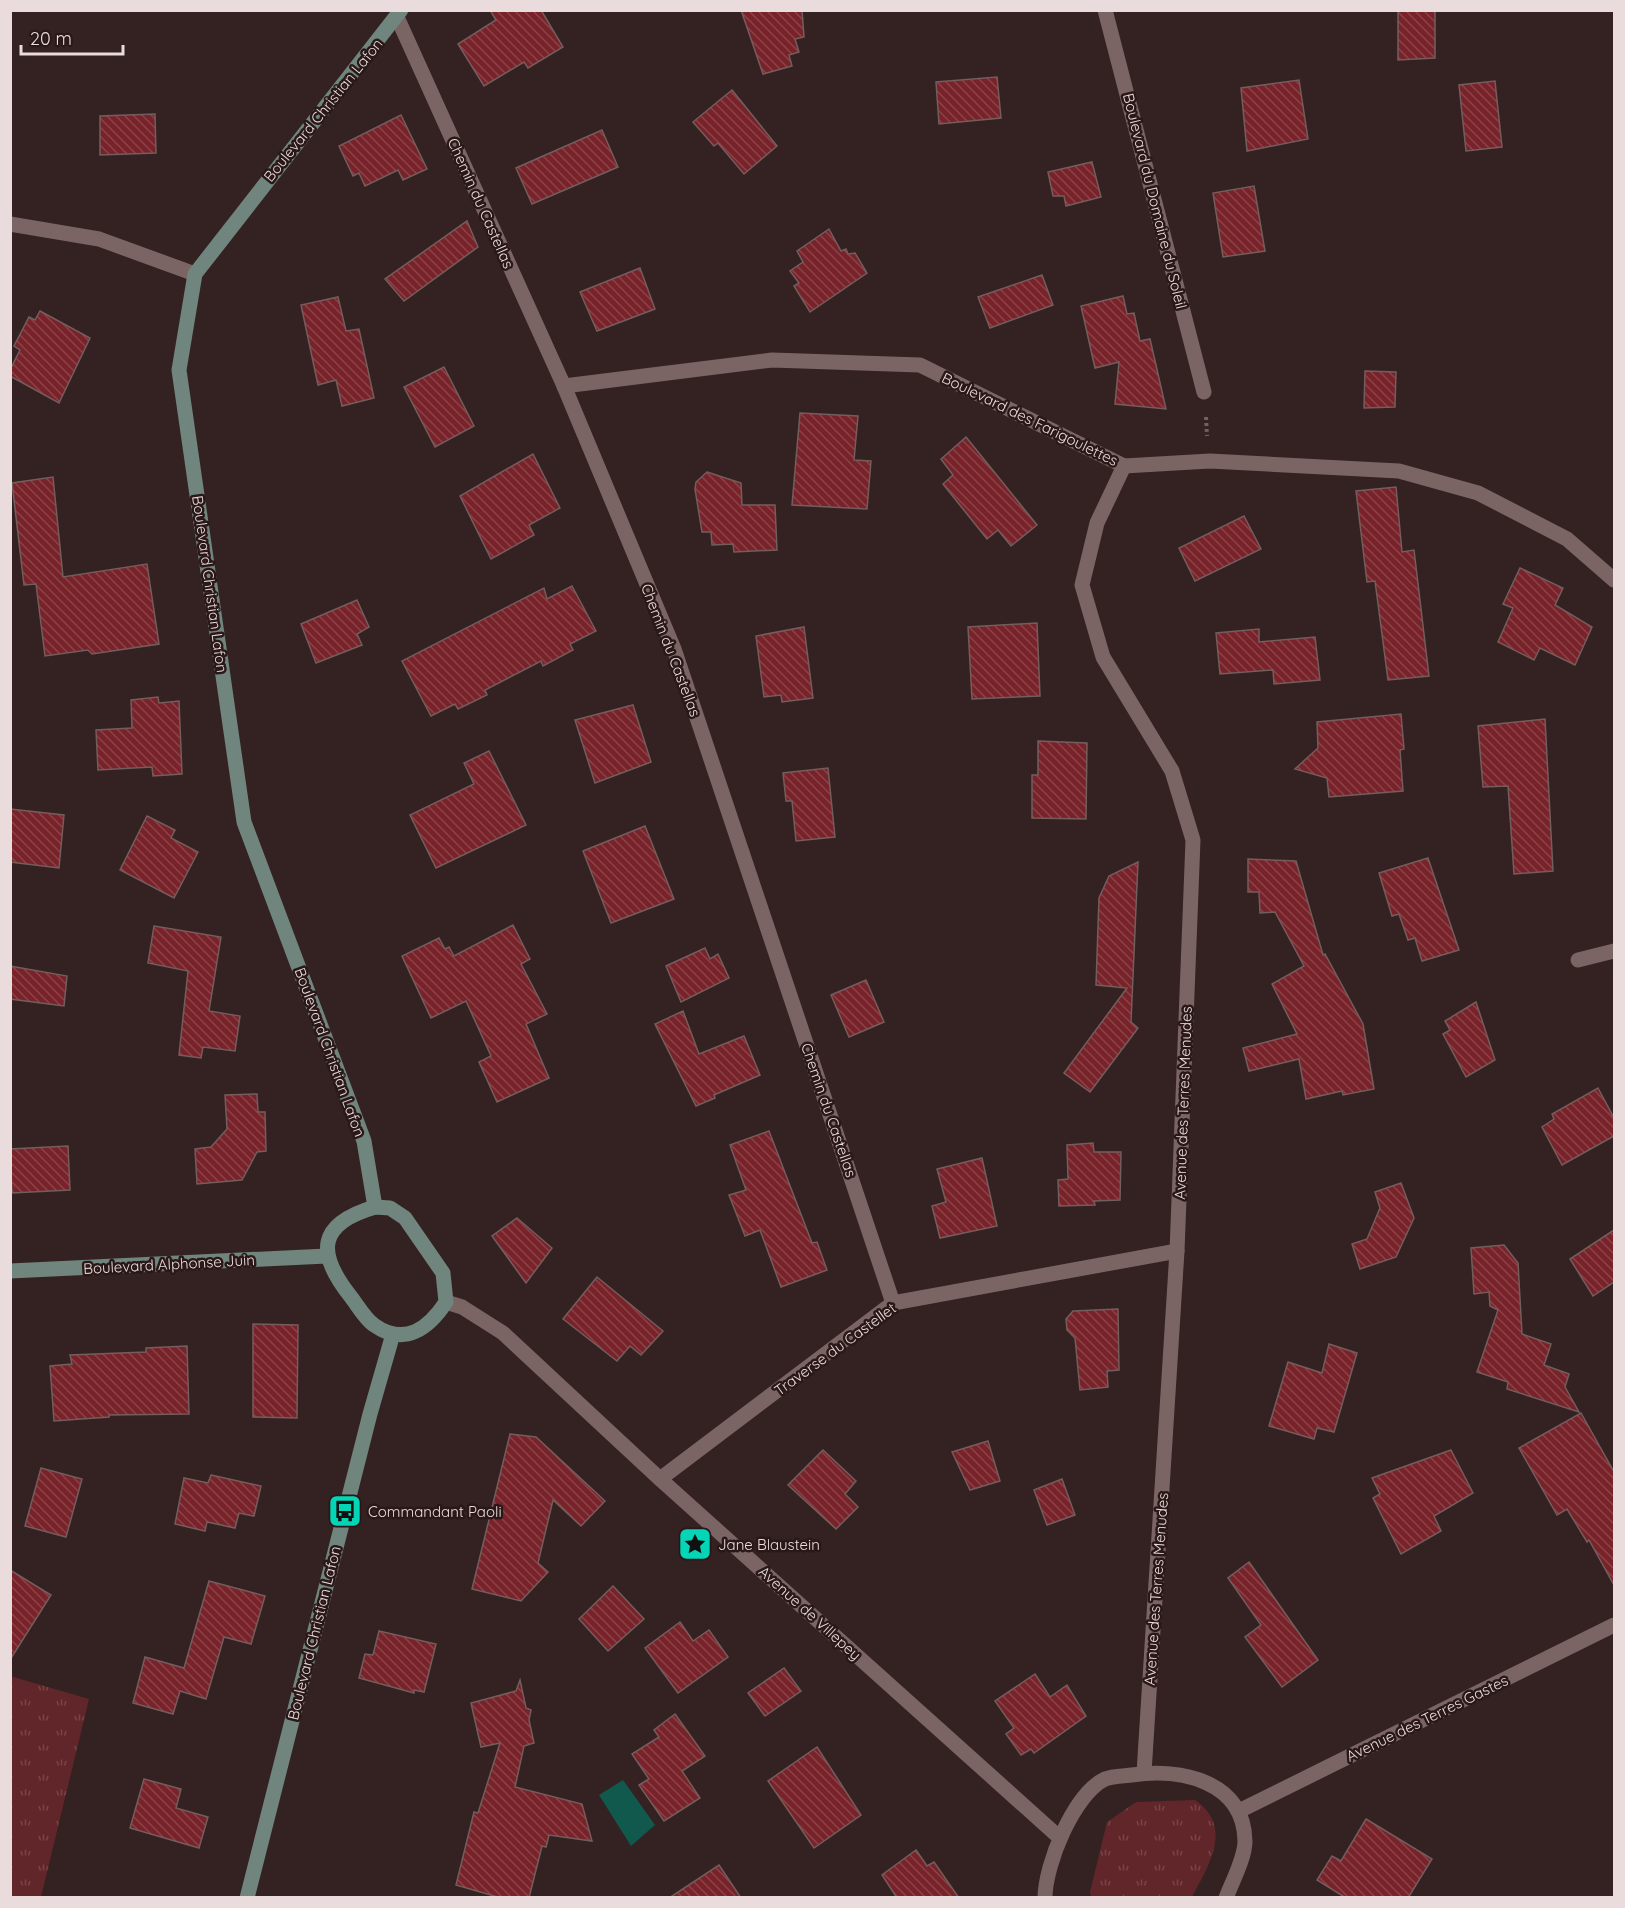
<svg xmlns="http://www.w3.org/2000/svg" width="1625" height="1908" viewBox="0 0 1625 1908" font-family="Quicksand,sans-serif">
<defs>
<pattern id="grass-tufts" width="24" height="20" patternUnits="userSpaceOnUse" patternTransform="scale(1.5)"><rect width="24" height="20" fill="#602629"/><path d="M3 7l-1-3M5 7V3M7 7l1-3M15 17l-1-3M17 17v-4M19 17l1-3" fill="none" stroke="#774547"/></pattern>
<pattern id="building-back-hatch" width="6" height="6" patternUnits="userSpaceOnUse" patternTransform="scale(1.5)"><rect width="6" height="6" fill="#78222a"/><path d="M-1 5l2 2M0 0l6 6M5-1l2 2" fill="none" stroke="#8b4248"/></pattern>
</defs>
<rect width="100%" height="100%" fill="#342121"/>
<!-- grass -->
<g fill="url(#grass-tufts)">
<polygon points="10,1676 89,1699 41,1897 11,1897"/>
<path d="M1195 1800C1234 1827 1209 1865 1192 1897H1091L1090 1892 1107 1822 1136 1802Z"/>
</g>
<!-- water -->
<polygon fill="#11594c" points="623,1780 655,1825 631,1846 599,1795"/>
<!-- building -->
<g fill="url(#building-back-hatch)" stroke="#745d5d" stroke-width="1.5">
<polygon points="490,10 541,10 563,47 528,68 524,62 484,86 458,44 496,20"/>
<polygon points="741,10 802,10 804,37 795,39 799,52 789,55 792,66 763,74"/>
<polygon points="1398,11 1435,11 1435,58 1398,60"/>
<polygon points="997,77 1001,118 939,124 936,82"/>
<polygon points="1299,80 1308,139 1247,151 1241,88"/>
<polygon points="1495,81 1502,147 1466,151 1459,85"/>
<polygon points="732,90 777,146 744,174 718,143 714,146 693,122"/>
<polygon points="155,114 156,153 100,155 100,116"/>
<polygon points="401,115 427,169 403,180 398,170 365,186 359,173 353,176 339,146"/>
<polygon points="602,130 618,167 532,204 516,168"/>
<polygon points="1092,162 1101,197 1066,206 1064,196 1053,196 1048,172"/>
<polygon points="1254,186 1265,251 1223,257 1213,193"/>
<polygon points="467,221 478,247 404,301 385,279"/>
<polygon points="829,229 841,251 846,249 848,254 855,253 867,273 810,312 794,286 799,283 790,271 803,262 797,251"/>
<polygon points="640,268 655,309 597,331 580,292"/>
<polygon points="1042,275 1053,305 990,328 978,297"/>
<polygon points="1123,296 1127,314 1134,313 1140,341 1150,339 1166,409 1115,404 1119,362 1095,368 1081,306"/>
<polygon points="338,297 346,331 359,329 374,398 342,406 336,380 318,385 301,305"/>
<polygon points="40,311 90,338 59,403 10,376 10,370 20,350 14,346 29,317 35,320"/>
<polygon points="444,367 474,426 435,447 404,387"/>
<polygon points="1365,371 1396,372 1395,407 1364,408"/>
<polygon points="800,413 858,416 854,460 871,461 867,509 792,505"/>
<polygon points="966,437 1037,525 1011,546 998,530 987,539 943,484 953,475 941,459"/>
<polygon points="533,454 560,508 529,525 534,535 491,559 460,496"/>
<polygon points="707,472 741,483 742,505 775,505 777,550 734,552 733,544 712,545 711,532 702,532 695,489 696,482"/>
<polygon points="53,477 63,577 147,564 159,644 92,654 88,650 45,656 36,584 24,585 12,483"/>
<polygon points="1396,487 1402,552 1414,550 1429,676 1388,680 1375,581 1367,582 1356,491"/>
<polygon points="1244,516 1261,549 1195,581 1179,548"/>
<polygon points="1520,568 1563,588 1555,605 1592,627 1575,665 1540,648 1534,660 1498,642 1513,608 1503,604"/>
<polygon points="572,586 596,631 570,644 573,650 543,666 541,661 485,690 487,695 458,709 455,704 431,716 402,661 544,588 547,599"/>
<polygon points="357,600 369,627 357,634 362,645 316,663 301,624"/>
<polygon points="1037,623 1040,696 972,699 968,627"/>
<polygon points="804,627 813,698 782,702 781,695 764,697 756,636"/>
<polygon points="1259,629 1259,642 1315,637 1320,680 1274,684 1273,670 1220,674 1216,633"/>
<polygon points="158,697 159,703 179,701 182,774 153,776 152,767 98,770 96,730 132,728 131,700"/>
<polygon points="633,705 651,762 595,783 575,720"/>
<polygon points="1401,714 1404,749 1400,750 1403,791 1329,797 1327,778 1295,769 1318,748 1317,722"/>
<polygon points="1545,719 1553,871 1514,874 1508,786 1483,787 1478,726"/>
<polygon points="1038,741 1087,743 1086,819 1032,818 1032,775 1038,775"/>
<polygon points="489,751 526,825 436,868 410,815 474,784 464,763"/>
<polygon points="828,768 835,837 796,841 792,801 786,801 783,773"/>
<polygon points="10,809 64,815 59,868 10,862"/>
<polygon points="147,816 175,830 171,838 198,852 174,898 120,870"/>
<polygon points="645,826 674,899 611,923 583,851"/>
<polygon points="1428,858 1459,950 1422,961 1415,938 1408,940 1399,914 1392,916 1379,873"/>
<polygon points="1248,859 1296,861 1323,955 1325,954 1363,1024 1374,1089 1343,1095 1342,1091 1306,1099 1299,1059 1249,1071 1243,1048 1297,1034 1272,984 1304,966 1275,912 1260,913 1259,892 1248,892"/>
<polygon points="1138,862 1131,1022 1138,1028 1090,1092 1064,1073 1127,988 1096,985 1099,898 1109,876"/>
<polygon points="513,925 530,959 521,964 547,1014 526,1024 549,1078 497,1102 479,1062 491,1056 466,1001 431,1018 402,956 439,938 445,949 449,947 454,956"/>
<polygon points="154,926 221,937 209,1011 240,1016 235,1051 203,1047 201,1058 179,1055 188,971 148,963"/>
<polygon points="705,948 710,959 718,954 729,978 681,1002 666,966"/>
<polygon points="10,966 67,976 64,1006 10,999"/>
<polygon points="866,980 884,1022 849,1037 831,995"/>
<polygon points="1476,1002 1495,1060 1466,1077 1443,1034 1450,1030 1445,1021"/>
<polygon points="683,1011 699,1054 744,1036 760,1075 714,1095 715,1098 696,1106 655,1024"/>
<polygon points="1598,1088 1614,1118 1614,1136 1562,1165 1542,1127 1554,1119 1552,1114"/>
<polygon points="257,1094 258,1112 265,1112 266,1151 257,1152 242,1180 197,1184 195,1149 211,1147 227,1129 225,1095"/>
<polygon points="769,1131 812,1243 817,1242 827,1270 781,1287 760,1230 745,1236 729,1195 746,1190 730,1145"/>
<polygon points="1093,1143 1094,1152 1121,1152 1120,1200 1094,1201 1095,1205 1059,1206 1058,1180 1068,1179 1067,1145"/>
<polygon points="68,1146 70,1190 12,1193 10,1149"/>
<polygon points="982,1158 997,1226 940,1238 932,1206 946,1202 937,1169"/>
<polygon points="1401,1183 1414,1218 1396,1257 1360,1269 1352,1244 1367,1239 1380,1208 1375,1192"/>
<polygon points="517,1218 552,1248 526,1283 492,1236"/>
<polygon points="1614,1230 1614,1282 1593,1296 1570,1259"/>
<polygon points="1504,1245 1518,1263 1522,1334 1551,1344 1544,1365 1569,1374 1565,1387 1579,1412 1507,1389 1508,1382 1477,1372 1498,1310 1490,1306 1489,1292 1474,1294 1471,1248"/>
<polygon points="597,1277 663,1331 641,1355 630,1346 617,1361 563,1319"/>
<polygon points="1118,1309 1119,1370 1107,1371 1108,1387 1080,1390 1075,1338 1067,1330 1066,1319 1073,1311"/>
<polygon points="253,1324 298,1325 297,1418 253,1417"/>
<polygon points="1329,1344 1357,1353 1334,1432 1317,1428 1314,1439 1269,1426 1288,1362 1322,1373"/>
<polygon points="187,1346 189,1414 109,1415 109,1417 54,1421 50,1366 72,1364 70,1355 146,1352 146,1348"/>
<polygon points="1581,1413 1614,1472 1614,1585 1589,1540 1587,1542 1567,1509 1557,1515 1519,1448"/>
<polygon points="510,1434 536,1437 605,1501 581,1526 553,1500 538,1563 548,1572 521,1601 472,1589"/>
<polygon points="988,1441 1000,1481 970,1490 952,1452"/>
<polygon points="823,1450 856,1481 845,1494 858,1507 836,1529 788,1485"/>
<polygon points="1451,1450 1473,1493 1434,1516 1441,1531 1401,1554 1373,1498 1380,1494 1372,1478"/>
<polygon points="41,1468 82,1479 66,1537 25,1526"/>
<polygon points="211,1475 261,1486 254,1516 239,1513 235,1528 207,1522 205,1531 175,1524 184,1478 208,1483"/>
<polygon points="1062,1479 1075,1515 1047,1525 1034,1490"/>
<polygon points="1249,1562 1318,1660 1282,1687 1245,1637 1261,1625 1228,1578"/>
<polygon points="10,1570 51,1595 10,1660"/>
<polygon points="209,1581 265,1596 251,1644 224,1637 206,1699 180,1691 173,1714 133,1703 145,1657 184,1668"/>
<polygon points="613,1586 644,1619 608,1651 579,1619"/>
<polygon points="680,1622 693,1641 709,1630 728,1657 678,1693 645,1648"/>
<polygon points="379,1631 436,1644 424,1692 414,1690 414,1693 359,1678 365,1654 373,1655"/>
<polygon points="784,1668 801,1691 765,1716 748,1693"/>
<polygon points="1035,1674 1050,1697 1067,1685 1086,1716 1034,1753 1031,1749 1021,1755 1006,1734 1014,1728 995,1701"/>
<polygon points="520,1680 526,1708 531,1710 529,1720 534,1743 524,1746 515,1787 582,1804 592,1841 549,1835 546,1847 542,1846 529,1898 501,1898 456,1885 474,1812 478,1813 500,1743 481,1747 471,1703 516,1691"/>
<polygon points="675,1714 705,1756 682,1771 700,1798 664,1821 639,1785 649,1779 632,1754 659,1737 654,1730"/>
<polygon points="817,1747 861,1815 814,1848 768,1781"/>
<polygon points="144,1779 181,1789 176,1808 208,1817 199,1848 130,1828"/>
<polygon points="1366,1819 1432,1859 1408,1898 1346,1898 1317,1880 1332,1856 1341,1861"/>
<polygon points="916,1850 927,1866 934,1862 959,1898 897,1898 882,1875"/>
<polygon points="719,1865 741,1898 669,1898"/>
</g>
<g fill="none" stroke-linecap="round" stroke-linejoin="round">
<!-- path -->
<polyline stroke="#726161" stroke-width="4" stroke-dasharray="3 3" stroke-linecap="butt" points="1206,417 1207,436"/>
<!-- street -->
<g stroke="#7b6464" stroke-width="15">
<polyline points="1105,10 1204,392"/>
<polyline points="397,17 564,386 674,649 893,1303"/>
<polyline points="10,224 99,239 195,274"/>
<polyline points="564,386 772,360 920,365 1124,466 1210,461 1399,471 1478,493 1567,539 1614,580"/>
<polyline points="1124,466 1097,523 1082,585 1103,657 1172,771 1193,840 1177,1251 1144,1773"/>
<polyline points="1578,960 1614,951"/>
<polyline points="446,1302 462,1307 503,1333 660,1479 1060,1838"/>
<polyline points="660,1479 893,1303 1177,1251"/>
<polyline points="1239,1811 1614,1625"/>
<path d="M1045 1898C1045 1864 1074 1794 1105 1779 1112 1776 1124 1776 1132 1775 1181 1768 1244 1781 1245 1841 1245 1858 1232 1882 1226 1898"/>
</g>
<!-- secondary -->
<g stroke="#6f857d" stroke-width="15">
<polyline points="375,1207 364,1141 244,822 179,370 195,274 401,10"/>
<path d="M375 1207 390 1208 405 1218 443 1273 446 1302C429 1328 405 1347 374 1325 365 1319 358 1306 351 1297 316 1253 317 1224 375 1207Z"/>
<polyline points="10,1271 327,1256"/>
<polyline points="247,1898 370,1414 393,1334"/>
</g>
</g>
<!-- icons -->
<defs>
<symbol id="bus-square" viewBox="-11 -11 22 22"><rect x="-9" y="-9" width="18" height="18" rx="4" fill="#03d5b6" stroke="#2a1818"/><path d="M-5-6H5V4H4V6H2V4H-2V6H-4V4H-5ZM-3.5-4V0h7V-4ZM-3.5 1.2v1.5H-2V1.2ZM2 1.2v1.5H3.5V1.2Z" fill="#111"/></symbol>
<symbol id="sight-square" viewBox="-11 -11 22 22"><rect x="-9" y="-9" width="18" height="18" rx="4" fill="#03d5b6" stroke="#2a1818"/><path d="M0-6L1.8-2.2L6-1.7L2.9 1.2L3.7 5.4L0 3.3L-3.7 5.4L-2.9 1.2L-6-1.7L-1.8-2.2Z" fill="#111"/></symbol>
</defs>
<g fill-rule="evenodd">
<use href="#bus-square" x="326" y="1492" width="38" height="38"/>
<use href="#sight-square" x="676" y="1525" width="38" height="38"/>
</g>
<g text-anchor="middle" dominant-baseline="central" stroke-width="5" stroke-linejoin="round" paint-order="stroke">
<!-- street labels -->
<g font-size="15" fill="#eadcdc" stroke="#2a1818">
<text transform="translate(323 110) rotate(-51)">Boulevard Christian Lafon</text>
<text transform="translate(1155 201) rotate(76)">Boulevard du Domaine du Soleil</text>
<text transform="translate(481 203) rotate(66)">Chemin du Castellas</text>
<text transform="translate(1030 419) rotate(26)">Boulevard des Farigoulettes</text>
<text transform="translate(210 584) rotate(82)">Boulevard Christian Lafon</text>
<text transform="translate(671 650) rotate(69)">Chemin du Castellas</text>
<text transform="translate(330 1052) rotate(70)">Boulevard Christian Lafon</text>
<text transform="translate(1183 1103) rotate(-88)">Avenue des Terres Menudes</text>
<text transform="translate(829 1110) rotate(71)">Chemin du Castellas</text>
<text transform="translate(169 1264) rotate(-3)">Boulevard Alphonse Juin</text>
<text transform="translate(835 1349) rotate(-36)">Traverse du Castellet</text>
<text transform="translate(1156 1589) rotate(-86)">Avenue des Terres Menudes</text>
<text transform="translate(810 1613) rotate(42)">Avenue de Villepey</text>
<text transform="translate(314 1633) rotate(-76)">Boulevard Christian Lafon</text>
<text transform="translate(1427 1718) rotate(-26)">Avenue des Terres Gastes</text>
</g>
<!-- poi labels -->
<g font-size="15" fill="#eadcdc" stroke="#2a1818" text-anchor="start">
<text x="368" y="1511">Commandant Paoli</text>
<text x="718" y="1544">Jane Blaustein</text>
</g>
</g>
<!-- border -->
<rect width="1625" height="1908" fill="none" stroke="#eadcdc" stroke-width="24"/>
<!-- scale -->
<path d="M21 45v9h102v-9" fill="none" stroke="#eadcdc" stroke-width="3"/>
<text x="30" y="45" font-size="18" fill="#eadcdc" stroke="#2a1818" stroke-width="4.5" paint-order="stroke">20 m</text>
</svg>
